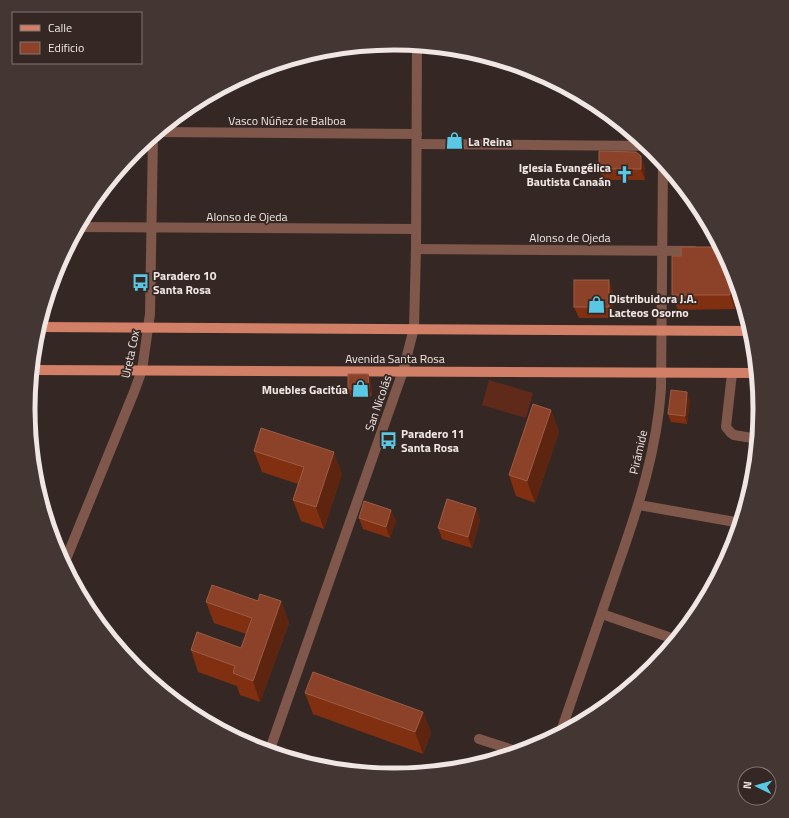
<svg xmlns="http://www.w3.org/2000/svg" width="789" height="818" viewBox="0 0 789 818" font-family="'Titillium Web',sans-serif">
<rect width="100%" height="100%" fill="#352824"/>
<!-- green -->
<polygon fill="#5f2a1a" points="489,380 533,393 526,418 482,405"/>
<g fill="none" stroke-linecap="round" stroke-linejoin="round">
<!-- minor -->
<g stroke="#7f574b" stroke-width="10">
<polyline points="157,132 417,134"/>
<polyline points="417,144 649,146"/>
<polyline points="78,227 416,229"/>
<polyline points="416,249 694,251"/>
<polyline points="732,373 726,427 731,433 734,435 758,439"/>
<polyline points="639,505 741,523"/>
<polyline points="602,614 677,640"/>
<polyline points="479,739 519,752"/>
</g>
<!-- tertiary -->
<g stroke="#7f574b" stroke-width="10">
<polyline points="64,564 134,392 142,370 150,314 153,135"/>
<path d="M560 734C579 678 599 622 618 565 638 508 657 450 661 389L663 162"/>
<polyline points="269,752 403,371 414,328 416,249 417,45"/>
</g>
<!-- primary -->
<g stroke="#d17f67" stroke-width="10">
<polyline points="38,327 752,331"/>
<polyline points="32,370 757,373"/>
</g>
</g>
<!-- wall -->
<g fill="#802f11">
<polygon points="645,167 645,180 603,180 599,169"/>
<polygon points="721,247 741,300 735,300 735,309 678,310 672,295 681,256"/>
<polygon points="613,291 613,318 579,318 574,307"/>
<polygon points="368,374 371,381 372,396 351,397 348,389"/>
<polygon points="690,400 687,424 671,422 668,414"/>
<polygon points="551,410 559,432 535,503 516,496 509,475"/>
<polygon points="254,451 342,474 324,529 301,521 293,500 298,484 262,472"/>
<polygon points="476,508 480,520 472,548 442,539 438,528"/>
<polygon points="391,510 396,521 390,538 363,529 359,518"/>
<polygon points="281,601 289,623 260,702 240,695 237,686 198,672 191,650 241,648 246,634 214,623 206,602"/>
<polygon points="305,693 423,712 431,733 423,754 313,714"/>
</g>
<!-- shaded-wall -->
<g fill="#5d240f">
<polygon points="641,156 645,167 645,180 641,169"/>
<polygon points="735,275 741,293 741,300 735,285"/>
<polygon points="609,280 613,291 613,318 609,307"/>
<polygon points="730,285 735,300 735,309 730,295"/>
<polygon points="368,374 371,381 372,396 369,388"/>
<polygon points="687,392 690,400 687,424 685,416"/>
<polygon points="551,410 559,432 535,503 527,481"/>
<polygon points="334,452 342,474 324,529 316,507"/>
<polygon points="476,508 480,520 472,548 468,537"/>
<polygon points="391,510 396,521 390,538 386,527"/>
<polygon points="281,601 289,623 260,702 253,681"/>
<polygon points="423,712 431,733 423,754 415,732"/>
</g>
<!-- building -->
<g fill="#8c4228" stroke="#9c5c45">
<polygon points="599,151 636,152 641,156 641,169 599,169"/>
<polygon points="681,247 721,247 733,269 735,275 735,285 730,285 730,295 672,295 672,256 681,256"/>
<rect x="574" y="280" width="35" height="27"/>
<polygon points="348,374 368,374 369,388 348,389"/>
<polygon points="671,390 687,392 685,416 668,414"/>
<polygon points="533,404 551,410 527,481 509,475"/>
<polygon points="261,428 334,452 316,507 293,500 304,467 254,451"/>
<polygon points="447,499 476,508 468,537 438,528"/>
<polygon points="364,501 391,510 386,527 359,518"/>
<polygon points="212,585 258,601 260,594 281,601 253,681 233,673 235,666 191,650 197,632 241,648 252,618 206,602"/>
<polygon points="313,672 423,712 415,732 305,693"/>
</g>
<!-- icons -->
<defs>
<symbol id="shop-bare" viewBox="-9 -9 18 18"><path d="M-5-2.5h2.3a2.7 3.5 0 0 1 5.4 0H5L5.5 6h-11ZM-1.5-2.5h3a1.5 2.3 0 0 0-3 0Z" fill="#59c8e5" stroke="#352824" stroke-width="2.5" paint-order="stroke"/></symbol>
<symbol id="church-bare" viewBox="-9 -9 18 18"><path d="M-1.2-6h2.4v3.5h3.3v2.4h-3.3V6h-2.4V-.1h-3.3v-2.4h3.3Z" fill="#59c8e5" stroke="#352824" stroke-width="2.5" paint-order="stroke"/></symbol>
<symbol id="bus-bare" viewBox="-9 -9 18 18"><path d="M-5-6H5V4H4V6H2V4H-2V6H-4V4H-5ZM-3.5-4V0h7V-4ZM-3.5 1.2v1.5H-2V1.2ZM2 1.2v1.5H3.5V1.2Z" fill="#59c8e5" stroke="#352824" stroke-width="2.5" paint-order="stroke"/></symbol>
</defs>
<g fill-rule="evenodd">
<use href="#shop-bare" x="442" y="128" width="25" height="25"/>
<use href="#church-bare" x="612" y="162" width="25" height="25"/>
<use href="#bus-bare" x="128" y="270" width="25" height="25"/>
<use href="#shop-bare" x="584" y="292" width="25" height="25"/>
<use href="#shop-bare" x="348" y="376" width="25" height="25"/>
<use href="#bus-bare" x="376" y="428" width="25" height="25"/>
</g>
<g text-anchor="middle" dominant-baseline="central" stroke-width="3.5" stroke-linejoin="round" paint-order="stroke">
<!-- street labels -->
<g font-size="12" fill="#f0e6e4" stroke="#352824">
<text x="287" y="120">Vasco Núñez de Balboa</text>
<text x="247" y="216">Alonso de Ojeda</text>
<text x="570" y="237">Alonso de Ojeda</text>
<text transform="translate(130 354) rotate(-78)">Ureta Cox</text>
<text x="395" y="358">Avenida Santa Rosa</text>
<text transform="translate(378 403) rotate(-71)">San Nicolás</text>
<text transform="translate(638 452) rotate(-77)">Pirámide</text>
</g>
<!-- poi labels -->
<g font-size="12" font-weight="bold" fill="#f0e6e4" stroke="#352824" text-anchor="start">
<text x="468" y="141">La Reina</text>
<text x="611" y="167" text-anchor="end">Iglesia Evangélica<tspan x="611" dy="14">Bautista Canaán</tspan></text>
<text x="153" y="275">Paradero 10<tspan x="153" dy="14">Santa Rosa</tspan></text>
<text x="609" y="298">Distribuidora J.A.<tspan x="609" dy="14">Lacteos Osorno</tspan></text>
<text x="348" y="389" text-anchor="end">Muebles Gacitúa</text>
<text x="401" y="433">Paradero 11<tspan x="401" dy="14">Santa Rosa</tspan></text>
</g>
</g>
<!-- crop -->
<path d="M0 0H789V818H0ZM35 409a359 359 0 1 1 718 0a359 359 0 1 1-718 0Z" fill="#443733" fill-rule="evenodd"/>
<path fill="none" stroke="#f0e6e4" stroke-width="5" d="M35 409a359 359 0 1 1 718 0a359 359 0 1 1-718 0Z"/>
<!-- legend -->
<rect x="12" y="12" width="130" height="52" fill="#352824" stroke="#807471"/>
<rect x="20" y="25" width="20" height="6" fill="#d17f67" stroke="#807471"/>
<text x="48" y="32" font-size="12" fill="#f0e6e4">Calle</text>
<rect x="20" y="42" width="20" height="12" fill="#8c4228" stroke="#807471"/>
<text x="48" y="52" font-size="12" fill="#f0e6e4">Edificio</text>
<!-- north arrow -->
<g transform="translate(757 786) rotate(275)"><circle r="19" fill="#352824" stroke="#807471"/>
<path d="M0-3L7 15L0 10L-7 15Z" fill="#59c8e5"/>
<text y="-6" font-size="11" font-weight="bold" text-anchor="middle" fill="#f0e6e4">N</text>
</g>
</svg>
